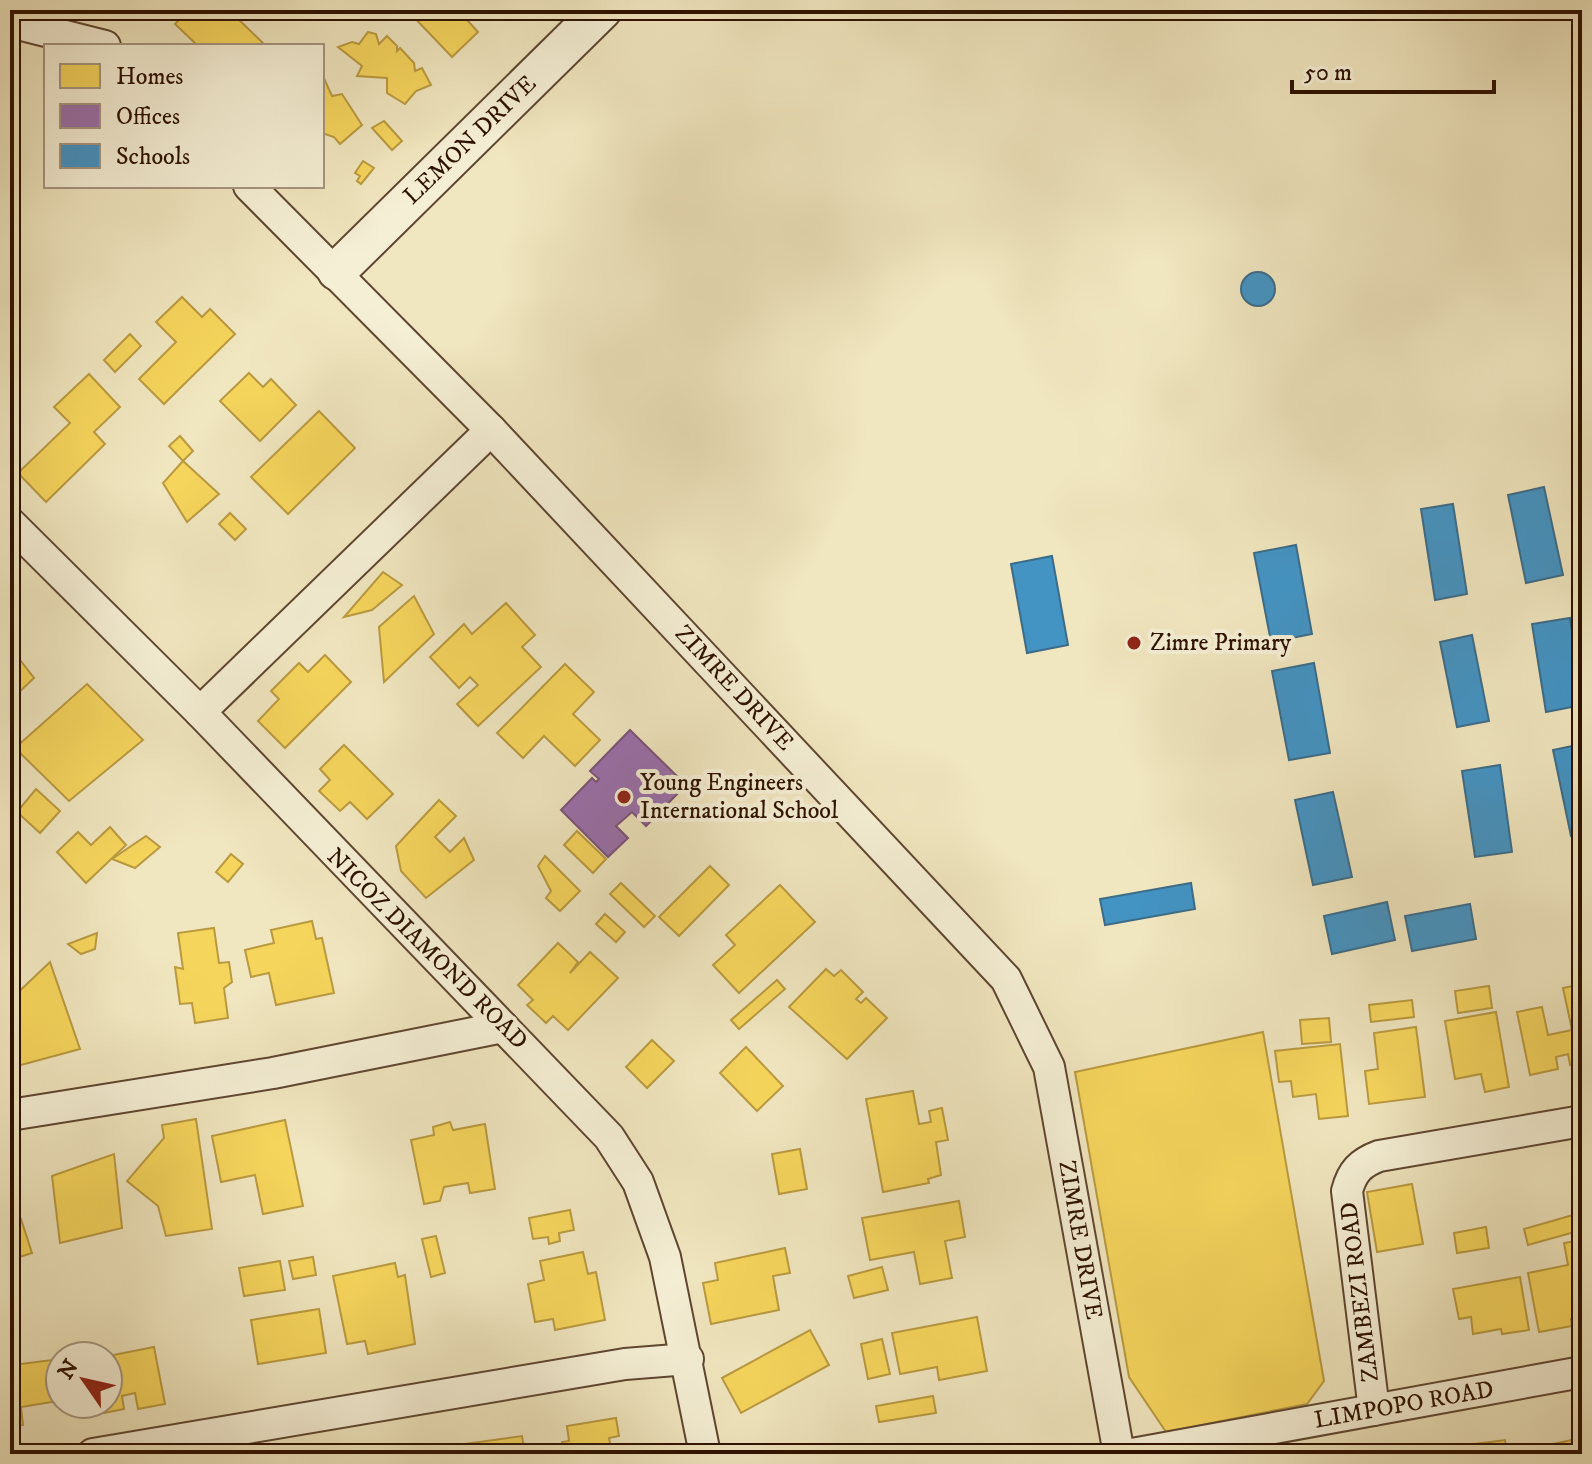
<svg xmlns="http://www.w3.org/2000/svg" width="1592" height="1464" viewBox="0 0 1592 1464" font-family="'IM FELL DW Pica',serif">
<rect width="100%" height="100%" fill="#f0e6bf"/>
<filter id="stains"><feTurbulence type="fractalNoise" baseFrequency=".0025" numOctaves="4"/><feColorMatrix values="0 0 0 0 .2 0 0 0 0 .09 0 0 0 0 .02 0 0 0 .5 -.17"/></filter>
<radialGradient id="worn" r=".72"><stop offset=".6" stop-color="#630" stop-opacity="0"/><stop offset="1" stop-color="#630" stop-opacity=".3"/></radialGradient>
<!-- homes -->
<g fill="#f6d55c" stroke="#ba9a40" stroke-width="2">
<polygon points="188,10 229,10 266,46 198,46 175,24"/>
<polygon points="407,10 458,10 478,32 452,57"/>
<polygon points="368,32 376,34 379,44 387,36 397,46 397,51 400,48 414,63 415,71 422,68 431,85 416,91 405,104 387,93 387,78 357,76 362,66 338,47 352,42 359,44"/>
<polygon points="322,74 332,96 342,94 362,125 340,144 334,137 322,133"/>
<polygon points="384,121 402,141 392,150 372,128"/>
<polygon points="363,161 374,168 361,184 357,181 360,176 355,173"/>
<polygon points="182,297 202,317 210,309 235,334 164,404 139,379 176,342 156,322"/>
<polygon points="130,334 141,346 115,372 104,360"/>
<polygon points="249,373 263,387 271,379 296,405 260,441 220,401"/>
<polygon points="89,374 120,407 94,432 105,444 46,502 18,473 70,423 54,407"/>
<polygon points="319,411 355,448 288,514 251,477"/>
<polygon points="180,436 193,451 183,461 169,446"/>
<polygon points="183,461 219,494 187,522 163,483"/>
<polygon points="230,513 246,529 235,540 219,524"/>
<polygon points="383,572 402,585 372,610 344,617"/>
<polygon points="414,596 434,634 384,682 379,627"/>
<polygon points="506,603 535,635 522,647 541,667 478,726 457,704 478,685 470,677 459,688 430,657 464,624 472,634"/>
<polygon points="10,647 34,678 10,701"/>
<polygon points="325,655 351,682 285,748 258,721 279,699 271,691 299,663 308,672"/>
<polygon points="565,664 594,692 573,714 600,740 575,766 544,736 523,758 497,733"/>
<polygon points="87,684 143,740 69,801 15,748"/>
<polygon points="344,745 393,794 367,819 350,802 340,811 319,791 330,780 320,769"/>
<polygon points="36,789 60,811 40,833 17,812"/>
<polygon points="439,800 456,816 435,837 450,852 464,838 474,860 426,898 401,871 396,846"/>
<polygon points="110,827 126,845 86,883 57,852 78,832 91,845"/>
<polygon points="577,831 606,859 593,873 564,845"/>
<polygon points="146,836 160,847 135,868 112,859"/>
<polygon points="231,854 243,864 228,882 216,872"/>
<polygon points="545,856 580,891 560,911 546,898 551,891 538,866"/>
<polygon points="710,866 729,885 679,936 659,917"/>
<polygon points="621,883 655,916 644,927 610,894"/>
<polygon points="780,885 815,922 739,993 713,965 735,945 726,935"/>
<polygon points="605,914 625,932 616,942 596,924"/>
<polygon points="312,921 316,939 322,938 334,993 276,1005 269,973 251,977 245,950 274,943 271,930"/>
<polygon points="214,928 219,963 229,962 232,982 224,988 228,1018 195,1023 192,1003 180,1004 175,967 183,969 178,933"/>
<polygon points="97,933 95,949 81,954 68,944"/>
<polygon points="558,943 578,962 570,973 590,952 618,978 568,1030 553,1016 546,1023 527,1005 533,1000 518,985"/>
<polygon points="13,947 18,977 10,979 10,948"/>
<polygon points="50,962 80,1049 10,1068 10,1000"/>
<polygon points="826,969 834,976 841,970 863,992 856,999 861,1003 866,998 887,1018 847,1059 789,1007"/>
<polygon points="777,980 785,989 739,1029 731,1020"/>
<polygon points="1578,985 1582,1004 1582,1062 1570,1065 1568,1054 1556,1057 1558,1069 1530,1075 1517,1012 1542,1007 1548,1035 1572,1030 1563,988"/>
<polygon points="1489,986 1492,1008 1458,1013 1455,991"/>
<polygon points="1412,1000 1414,1017 1371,1022 1369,1005"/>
<polygon points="1496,1012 1509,1087 1485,1092 1481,1074 1455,1079 1445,1021"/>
<polygon points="1329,1018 1331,1042 1302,1044 1300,1020"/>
<polygon points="1416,1027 1425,1097 1369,1104 1365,1071 1378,1069 1374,1033"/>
<polygon points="1263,1032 1324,1381 1307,1404 1166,1432 1129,1377 1075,1072"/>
<polygon points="652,1040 674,1061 647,1088 626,1067"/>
<polygon points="1340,1044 1348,1116 1319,1119 1316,1094 1293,1097 1291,1081 1279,1082 1275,1051"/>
<polygon points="746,1047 783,1086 757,1111 720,1073"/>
<polygon points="913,1091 919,1124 931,1122 929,1111 942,1108 948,1140 936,1142 941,1175 928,1179 929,1183 883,1192 866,1099"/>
<polygon points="196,1119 212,1229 166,1236 158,1206 127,1181 164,1138 162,1125"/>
<polygon points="285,1120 303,1206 263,1214 255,1175 221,1182 212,1136"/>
<polygon points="450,1122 453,1130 485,1124 495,1189 470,1193 468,1183 444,1187 440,1201 424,1204 411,1140 434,1135 433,1127"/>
<polygon points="800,1149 807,1189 779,1194 772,1154"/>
<polygon points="114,1154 122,1228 60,1243 52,1176"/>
<polygon points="1412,1184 1423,1244 1377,1252 1367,1192"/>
<polygon points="959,1201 965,1237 945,1241 952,1278 920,1284 914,1252 870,1260 862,1218"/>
<polygon points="570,1210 574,1230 559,1233 560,1241 549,1244 548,1237 533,1239 529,1218"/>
<polygon points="1573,1215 1578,1231 1528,1245 1524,1229"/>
<polygon points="21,1219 32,1253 10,1260 10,1223"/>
<polygon points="1486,1227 1489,1248 1457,1253 1454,1233"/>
<polygon points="436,1236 445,1273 431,1277 422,1239"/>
<polygon points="1582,1240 1582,1316 1571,1319 1572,1326 1539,1332 1528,1273 1568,1265 1564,1243"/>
<polygon points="785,1248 790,1273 773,1276 779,1310 711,1324 703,1283 718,1280 715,1263"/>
<polygon points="583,1252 588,1274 596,1272 605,1320 555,1330 553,1319 535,1322 528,1284 544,1280 540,1261"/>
<polygon points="313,1257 316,1275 293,1279 289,1261"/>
<polygon points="280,1261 285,1290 244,1296 239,1268"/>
<polygon points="395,1263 398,1277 405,1275 415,1344 368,1354 365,1341 347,1344 333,1276"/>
<polygon points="882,1267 888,1290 854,1298 848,1276"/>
<polygon points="1520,1277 1529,1330 1502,1334 1501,1329 1473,1334 1471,1317 1459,1319 1453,1289"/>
<polygon points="319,1309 326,1353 258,1364 251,1320"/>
<polygon points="977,1317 987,1371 939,1380 937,1367 900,1374 892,1333"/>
<polygon points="810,1330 829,1365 741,1413 722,1378"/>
<polygon points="882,1339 890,1374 868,1379 861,1344"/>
<polygon points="10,1340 13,1365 52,1360 58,1401 21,1407 23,1425 10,1427"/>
<polygon points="154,1347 165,1404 138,1409 135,1393 122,1396 124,1409 104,1413 102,1404 108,1404 108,1356"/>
<polygon points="933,1396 936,1413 879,1422 876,1406"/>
<polygon points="616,1418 619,1436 609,1438 612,1454 564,1454 562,1442 569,1441 567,1426"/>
<polygon points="522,1436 525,1454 465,1454 464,1444"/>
<polygon points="1581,1438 1582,1454 1516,1454 1516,1452"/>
<polygon points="1505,1440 1507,1454 1444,1454 1444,1448"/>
</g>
<!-- offices -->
<polygon fill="#9970ab" stroke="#795478" stroke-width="2" points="630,730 686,785 646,826 632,812 616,826 628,838 608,857 561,810 592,778 596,782 599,779 590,771"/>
<!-- schools -->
<g fill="#4393c3" stroke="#3c6c88" stroke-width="2">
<circle cx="1258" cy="289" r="17"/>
<polygon points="1544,487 1563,575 1526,583 1508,495"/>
<polygon points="1453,504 1467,594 1435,600 1421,509"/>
<polygon points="1296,545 1312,634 1271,642 1254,553"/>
<polygon points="1052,556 1068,645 1027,653 1011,564"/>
<polygon points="1570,618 1582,705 1546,712 1532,624"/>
<polygon points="1472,635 1489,721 1457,727 1440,642"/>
<polygon points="1314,663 1330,753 1289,760 1272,671"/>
<polygon points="1582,744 1582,834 1571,836 1553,750"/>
<polygon points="1500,765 1512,852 1475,857 1462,771"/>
<polygon points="1333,792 1352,877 1313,885 1295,800"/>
<polygon points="1191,883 1195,909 1105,925 1100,899"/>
<polygon points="1387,902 1395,940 1332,954 1324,916"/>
<polygon points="1470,904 1476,939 1412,951 1405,916"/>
</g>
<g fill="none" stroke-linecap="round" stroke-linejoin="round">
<defs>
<g id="minor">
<polyline points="10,22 105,46"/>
<polyline points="249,186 491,430 1006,979 1049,1067 1119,1454"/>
<polyline points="10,523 200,712 609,1137 638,1182 665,1257 705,1454"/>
<polyline points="200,712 491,430"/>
<polyline points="10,1115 273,1073 503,1027"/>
<path d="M1374 1410 1347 1191C1352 1172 1360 1163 1379 1156L1582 1121"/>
<polyline points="93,1454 625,1364 688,1359"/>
<polyline points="1132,1454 1582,1372"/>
</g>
<polyline id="tertiary" points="337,271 602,10"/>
</defs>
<!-- minor casing -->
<use href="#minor" stroke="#5e4630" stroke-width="34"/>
<!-- tertiary casing -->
<use href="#tertiary" stroke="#5e4630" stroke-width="42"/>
<!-- minor -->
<use href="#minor" stroke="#f5efd5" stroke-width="30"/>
<!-- tertiary -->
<use href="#tertiary" stroke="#f5efd5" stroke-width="38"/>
</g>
<!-- markers -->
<g fill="#8f2418" stroke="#f5efd5" stroke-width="3">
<circle cx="1134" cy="643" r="8"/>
<circle cx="624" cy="797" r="8"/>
</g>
<g text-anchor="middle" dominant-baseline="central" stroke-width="8" stroke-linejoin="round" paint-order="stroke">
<!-- street labels -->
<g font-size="24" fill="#2d1100" stroke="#f5efd5">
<text transform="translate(470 140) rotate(-44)">LEMON DRIVE</text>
<text transform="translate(734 688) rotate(47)">ZIMRE DRIVE</text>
<text transform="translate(427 949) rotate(45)">NICOZ DIAMOND ROAD</text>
<text transform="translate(1080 1240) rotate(80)">ZIMRE DRIVE</text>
<text transform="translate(1360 1292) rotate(-97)">ZAMBEZI ROAD</text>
<text transform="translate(1404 1405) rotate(-10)">LIMPOPO ROAD</text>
</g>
<!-- poi labels -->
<g font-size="24" fill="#2d1100" stroke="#f5efd5" text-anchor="start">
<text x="1150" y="643">Zimre Primary</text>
<text x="640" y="783">Young Engineers<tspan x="640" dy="28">International School</tspan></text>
</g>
</g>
<!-- margin -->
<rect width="1592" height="1464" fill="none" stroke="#f0e6bf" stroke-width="40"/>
<rect x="12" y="12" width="1568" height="1440" fill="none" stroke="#2d1100" stroke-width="4"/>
<rect x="20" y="20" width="1552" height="1424" fill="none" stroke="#2d1100" stroke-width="2"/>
<!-- legend -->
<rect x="44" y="44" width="280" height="144" fill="#f5efd5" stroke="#a59680" stroke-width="2"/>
<rect x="60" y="64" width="40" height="24" fill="#f6d55c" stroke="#a59680" stroke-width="2"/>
<text x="116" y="84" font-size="24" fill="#2d1100">Homes</text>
<rect x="60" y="104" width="40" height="24" fill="#9970ab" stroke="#a59680" stroke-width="2"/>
<text x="116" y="124" font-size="24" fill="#2d1100">Offices</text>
<rect x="60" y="144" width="40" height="24" fill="#4393c3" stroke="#a59680" stroke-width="2"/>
<text x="116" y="164" font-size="24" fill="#2d1100">Schools</text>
<!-- north arrow -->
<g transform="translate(84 1380) rotate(304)"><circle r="38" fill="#f5efd5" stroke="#a59680" stroke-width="2"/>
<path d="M0-6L14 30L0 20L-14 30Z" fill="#8f2418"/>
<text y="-12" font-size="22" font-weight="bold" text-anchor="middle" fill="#2d1100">N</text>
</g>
<!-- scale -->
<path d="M1292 80v12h202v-12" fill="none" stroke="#2d1100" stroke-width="4"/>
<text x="1304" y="80" font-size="24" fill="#2d1100" stroke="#f5efd5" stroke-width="6" paint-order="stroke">50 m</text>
<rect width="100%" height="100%" filter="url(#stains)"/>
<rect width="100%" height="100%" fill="url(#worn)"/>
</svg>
